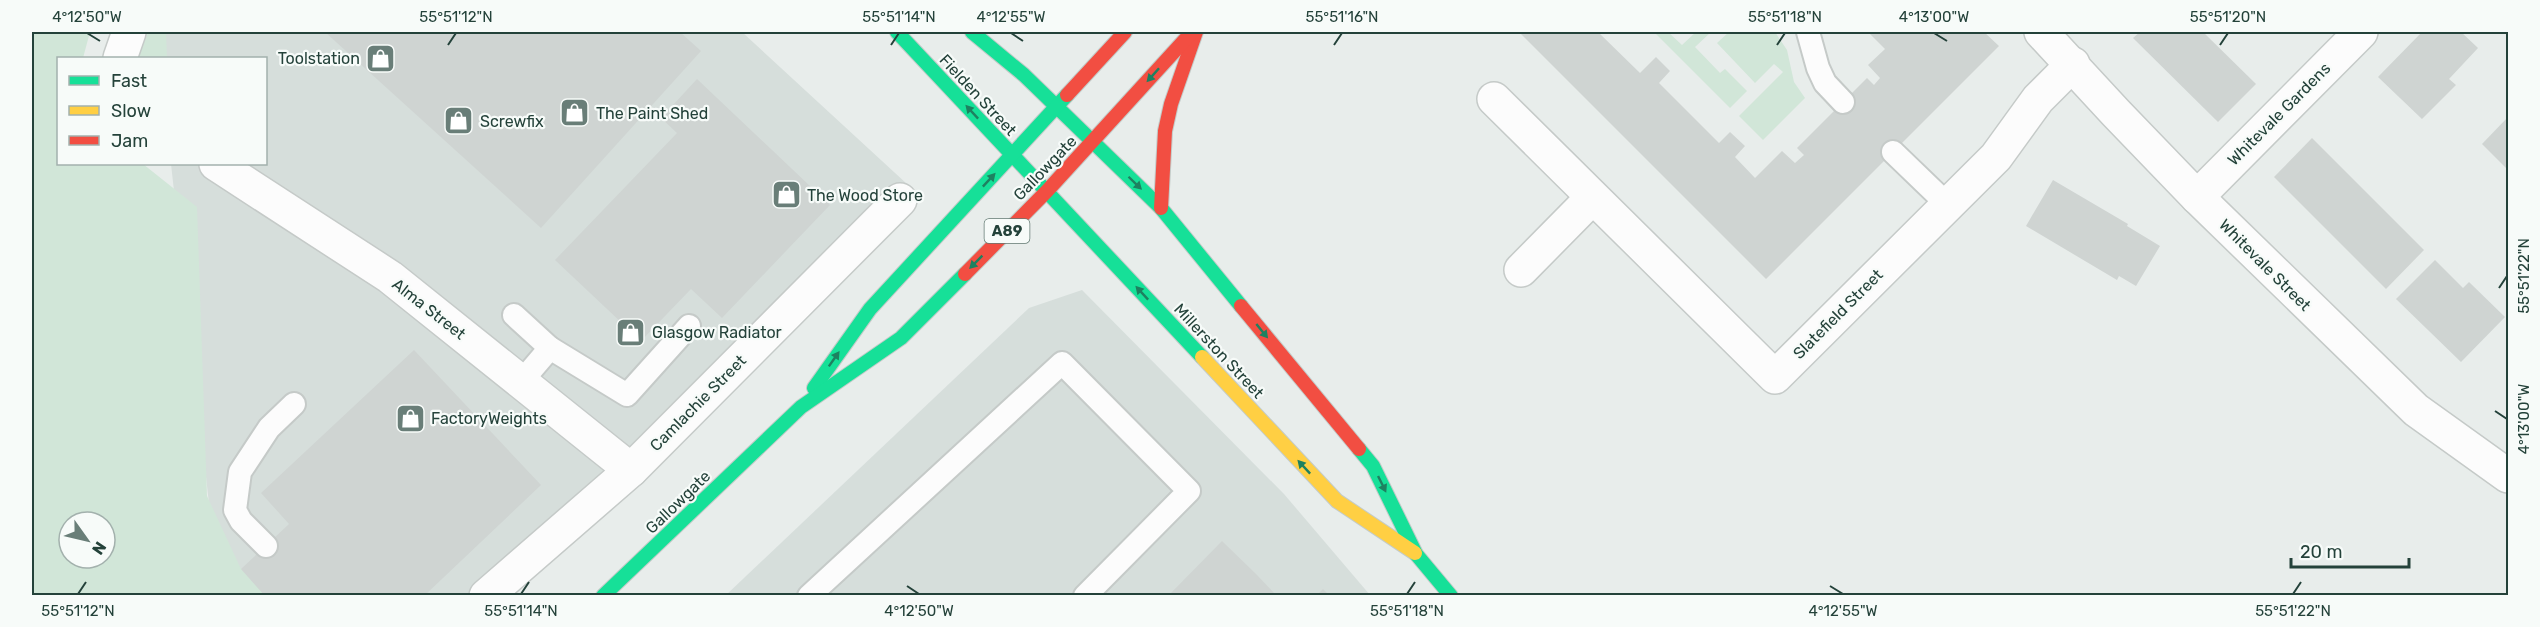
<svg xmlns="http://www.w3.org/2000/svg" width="2540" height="627" viewBox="0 0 2540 627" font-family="Rubik,sans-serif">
<rect width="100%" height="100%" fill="#e8edeb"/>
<!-- built -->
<g fill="#d6dedb">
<polygon points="157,32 742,32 907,184 486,595 225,595 218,584 171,164 266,164 266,58 160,58"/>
<polygon points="1082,290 1284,494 1370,595 725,596 1029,308"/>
</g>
<!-- green -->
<g fill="#d1e6d8" fill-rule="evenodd">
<path d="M32 32H90L83 58H58V164H143L197 207 207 496 241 569 265 595H32ZM69 522H105V558H69Z"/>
<polygon points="148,32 166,32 167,58 138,58"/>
<polygon points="1654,32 1668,32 1682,45 1696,32 1711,32 1695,47 1720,73 1725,69 1747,91 1730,108"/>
<polygon points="1729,32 1775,32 1787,50 1794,82 1805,98 1763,140 1739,116 1783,72 1774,64 1755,83 1717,43"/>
</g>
<!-- building -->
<g fill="#cfd4d2">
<polygon points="325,32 680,32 701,51 541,228"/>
<polygon points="1519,32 1598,32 1640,73 1656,57 1670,71 1659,83 1719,143 1730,132 1745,146 1735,157 1755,178 1782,151 1795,163 1804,155 1797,148 1867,78 1874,85 1880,78 1868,65 1885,49 1868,32 1984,32 1999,46 1766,279"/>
<polygon points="2140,32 2203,32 2256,84 2218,122 2133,38"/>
<polygon points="2422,32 2461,32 2478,48 2449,79 2456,85 2422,119 2378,77"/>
<polygon points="697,79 830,205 722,318 691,289 641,341 555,260 677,133 661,118"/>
<polygon points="2508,117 2508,170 2482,144"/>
<polygon points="2312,138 2424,250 2386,289 2274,177"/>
<polygon points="2053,180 2128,224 2127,226 2160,246 2136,286 2119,276 2117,280 2026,226"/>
<polygon points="2435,260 2463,288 2469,282 2505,317 2461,362 2396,299"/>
<polygon points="414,350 541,485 424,596 265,596 241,569 289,524 261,493"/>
<polygon points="1222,541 1256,574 1277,596 1168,596"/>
<polygon points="1323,589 1330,596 1316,596"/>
</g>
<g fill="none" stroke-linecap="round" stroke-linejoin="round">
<defs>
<g id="lane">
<polyline points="1808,32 1818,68 1825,83 1843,102"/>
<polyline points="1893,152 1948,205"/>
<polyline points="514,315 550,348"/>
<polyline points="521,382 550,348 627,395 689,326"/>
<polyline points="266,546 241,521 235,510 240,472 269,428 294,404"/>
<polyline points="809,596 1062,363 1189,491 1085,596"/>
</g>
<g id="street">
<polyline points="2041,32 2116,113 2197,197 2416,410 2508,476"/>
<polyline points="120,58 129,32"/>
<polyline points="1494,99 1775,377 1996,157 2038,99 2073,64"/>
<polyline points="216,164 390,277 631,470"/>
<polyline points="2197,197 2361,32"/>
<polyline points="1521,270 1592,198"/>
<polyline points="486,596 631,470 900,200"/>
</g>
<g id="fast">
<polyline points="897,32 1202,357"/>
<polyline points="972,32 1024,75 1161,208 1241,306"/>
<polyline points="814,388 870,309 1067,95"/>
<polyline points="1359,449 1373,466 1416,554 1451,596"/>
<polyline points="603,596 801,407 901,338 965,274"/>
</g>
<polyline id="slow" points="1202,357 1337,501 1415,553"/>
<g id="jam">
<polyline points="1067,95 1125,32"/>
<polyline points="1161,208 1165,131 1171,104 1196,32"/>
<polyline points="965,274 1047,191 1192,32"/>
<polyline points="1241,306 1359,449"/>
</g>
</defs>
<!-- lane casing -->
<use href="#lane" stroke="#c5cac8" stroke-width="26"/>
<!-- street casing -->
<use href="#street" stroke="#c5cac8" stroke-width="36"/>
<!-- fast casing -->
<use href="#fast" stroke="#c3cbc8" stroke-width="16"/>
<!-- slow casing -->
<use href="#slow" stroke="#c3cbc8" stroke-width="16"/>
<!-- jam casing -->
<use href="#jam" stroke="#c3cbc8" stroke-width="16"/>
<!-- lane -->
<use href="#lane" stroke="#fcfcfc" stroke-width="22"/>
<!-- street -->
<use href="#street" stroke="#fcfcfc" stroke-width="33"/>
<!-- fast -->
<use href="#fast" stroke="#16e098" stroke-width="14"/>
<!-- slow -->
<use href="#slow" stroke="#ffcf43" stroke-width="14"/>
<!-- jam -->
<use href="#jam" stroke="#f24e42" stroke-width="14"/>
</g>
<!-- one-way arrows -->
<defs><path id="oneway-solid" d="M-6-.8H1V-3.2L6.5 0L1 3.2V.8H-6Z" transform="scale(1.5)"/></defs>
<g fill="#1e8160">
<use href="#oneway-solid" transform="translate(1153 75) rotate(132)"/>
<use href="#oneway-solid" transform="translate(972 112) rotate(-133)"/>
<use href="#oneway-solid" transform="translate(989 180) rotate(-47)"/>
<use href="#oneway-solid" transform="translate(1135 183) rotate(44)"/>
<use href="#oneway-solid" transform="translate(976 262) rotate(135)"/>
<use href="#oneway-solid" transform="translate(1142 293) rotate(-133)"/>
<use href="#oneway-solid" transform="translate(1262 331) rotate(51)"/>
<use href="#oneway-solid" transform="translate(834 359) rotate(-55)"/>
<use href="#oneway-solid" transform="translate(1304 467) rotate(-133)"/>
<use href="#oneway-solid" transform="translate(1382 484) rotate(64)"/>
</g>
<!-- ticks -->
<path fill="none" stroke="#24423a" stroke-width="2" d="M87 33 100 41M1011 33 1023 41M1934 33 1947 41M448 45 456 33M891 45 899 33M1334 45 1342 33M1777 45 1785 33M2220 45 2228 33M2499 288 2507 276M2495 411 2507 419M907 586 919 594M1830 586 1843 594M78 594 86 582M521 594 529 582M1407 594 1415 582M2293 594 2301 582"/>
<!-- icons -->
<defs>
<symbol id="shop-square" viewBox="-11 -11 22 22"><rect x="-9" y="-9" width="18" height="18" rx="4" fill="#697e78" stroke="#f7fbf9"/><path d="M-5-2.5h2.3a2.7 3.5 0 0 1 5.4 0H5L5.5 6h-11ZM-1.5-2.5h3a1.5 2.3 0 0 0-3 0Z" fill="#fff"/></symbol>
</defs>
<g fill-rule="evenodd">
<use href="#shop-square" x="364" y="42" width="33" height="33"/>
<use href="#shop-square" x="558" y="96" width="33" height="33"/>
<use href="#shop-square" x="442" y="104" width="33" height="33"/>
<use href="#shop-square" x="770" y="178" width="33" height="33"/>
<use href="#shop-square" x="614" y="316" width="33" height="33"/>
<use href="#shop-square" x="394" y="402" width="33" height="33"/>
</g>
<g text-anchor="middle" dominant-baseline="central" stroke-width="4.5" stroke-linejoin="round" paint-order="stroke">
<!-- shield labels -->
<rect fill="#f7fbf9" stroke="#637a73" stroke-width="1.5" x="984.5" y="219" width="45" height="24" rx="4.5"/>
<g font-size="15" font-weight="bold" fill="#24423a">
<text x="1007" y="231">A89</text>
</g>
<!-- poi labels -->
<g font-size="16" fill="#24423a" stroke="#f7fbf9" text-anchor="start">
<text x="360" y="58" text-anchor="end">Toolstation</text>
<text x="596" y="113">The Paint Shed</text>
<text x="480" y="121">Screwfix</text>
<text x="807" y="195">The Wood Store</text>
<text x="652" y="332">Glasgow Radiator</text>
<text x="431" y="418">FactoryWeights</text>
</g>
<!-- street labels -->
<g font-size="16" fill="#24423a" stroke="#f7fbf9">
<text transform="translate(978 95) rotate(47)">Fielden Street</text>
<text transform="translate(2279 114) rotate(-45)">Whitevale Gardens</text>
<text transform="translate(1045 168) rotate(-46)">Gallowgate</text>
<text transform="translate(2265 265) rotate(45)">Whitevale Street</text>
<text transform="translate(429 309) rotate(38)">Alma Street</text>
<text transform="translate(1838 314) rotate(-45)">Slatefield Street</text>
<text transform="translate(1219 351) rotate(47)">Millerston Street</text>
<text transform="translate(698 403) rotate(-45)">Camlachie Street</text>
<text transform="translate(678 502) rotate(-44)">Gallowgate</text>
</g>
</g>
<!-- border -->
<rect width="2540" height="627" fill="none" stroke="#f7fbf9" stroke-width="66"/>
<!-- legend -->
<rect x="57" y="57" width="210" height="108" fill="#f7fbf9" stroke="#a3b1ad" stroke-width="1.5"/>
<rect x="69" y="76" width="30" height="9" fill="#16e098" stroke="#a3b1ad" stroke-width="1.5"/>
<text x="111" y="87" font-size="18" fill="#24423a">Fast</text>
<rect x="69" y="106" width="30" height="9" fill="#ffcf43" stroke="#a3b1ad" stroke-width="1.5"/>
<text x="111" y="117" font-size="18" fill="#24423a">Slow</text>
<rect x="69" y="136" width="30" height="9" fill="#f24e42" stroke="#a3b1ad" stroke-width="1.5"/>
<text x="111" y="147" font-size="18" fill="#24423a">Jam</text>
<!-- north arrow -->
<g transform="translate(87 540) rotate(124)"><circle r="28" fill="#f7fbf9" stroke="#a3b1ad" stroke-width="1.5"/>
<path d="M0-4.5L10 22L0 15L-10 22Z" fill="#697e78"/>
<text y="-9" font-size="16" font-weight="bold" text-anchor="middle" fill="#24423a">N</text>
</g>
<!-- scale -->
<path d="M2291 558v9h118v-9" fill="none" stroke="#24423a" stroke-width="3"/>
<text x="2300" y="558" font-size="18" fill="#24423a" stroke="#f7fbf9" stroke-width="4.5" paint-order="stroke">20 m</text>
<rect x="33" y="33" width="2474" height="561" fill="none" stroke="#24423a" stroke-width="2"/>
<g font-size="15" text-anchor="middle" fill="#24423a">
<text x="87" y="22">4°12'50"W</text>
<text x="456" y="22">55°51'12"N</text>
<text x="899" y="22">55°51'14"N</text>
<text x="1011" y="22">4°12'55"W</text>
<text x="1342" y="22">55°51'16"N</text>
<text x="1785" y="22">55°51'18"N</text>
<text x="1934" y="22">4°13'00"W</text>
<text x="2228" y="22">55°51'20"N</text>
<text transform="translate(2524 276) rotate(-90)" y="5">55°51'22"N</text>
<text transform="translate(2524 419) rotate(-90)" y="5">4°13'00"W</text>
<text x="78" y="616">55°51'12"N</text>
<text x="521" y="616">55°51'14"N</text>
<text x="919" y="616">4°12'50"W</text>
<text x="1407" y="616">55°51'18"N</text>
<text x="1843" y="616">4°12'55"W</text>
<text x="2293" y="616">55°51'22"N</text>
</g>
</svg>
